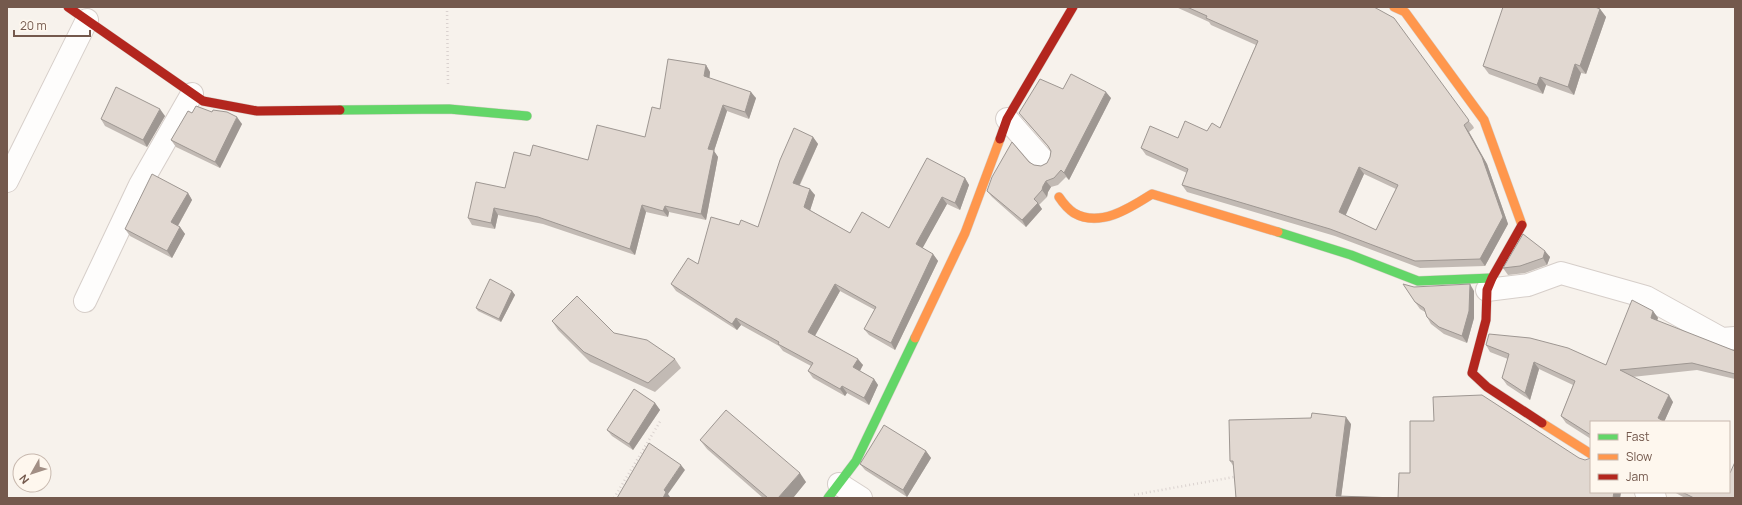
<svg xmlns="http://www.w3.org/2000/svg" width="1742" height="505" viewBox="0 0 1742 505" font-family="Manrope,sans-serif">
<rect width="100%" height="100%" fill="#f7f2ec"/>
<g fill="none" stroke-linecap="round" stroke-linejoin="round">
<defs>
<g id="street">
<polyline points="1007,119 1043,160"/>
<polyline points="7,181 87,20"/>
<polyline points="1487,290 1528,285 1561,273 1646,297 1722,339 1735,338"/>
<polyline points="85,301 140,185 192,94"/>
<polyline points="839,484 861,498"/>
<polyline points="1646,492 1655,498"/>
</g>
<g id="fast">
<polyline points="340,110 449,109 527,116"/>
<polyline points="1278,232 1351,255 1418,281 1492,278"/>
<polyline points="828,498 856,461 915,338"/>
</g>
<g id="slow">
<polyline points="1394,7 1405,12 1484,120 1522,225"/>
<path d="M1059 197C1063 203 1068 209 1074 213 1100 228 1130 208 1152 194L1278 232"/>
<polyline points="915,338 965,233 1000,139"/>
<polyline points="1542,423 1591,454"/>
</g>
<g id="jam">
<polyline points="68,7 203,101 257,111 340,110"/>
<polyline points="1000,139 1007,119 1073,7"/>
<polyline points="1522,225 1492,278 1487,290 1486,320 1472,373 1487,387 1542,423"/>
</g>
</defs>
<!-- street casing -->
<use href="#street" stroke="#d6cec9" stroke-width="24"/>
<!-- fast casing -->
<use href="#fast" stroke="#d7cec8" stroke-width="10"/>
<!-- slow casing -->
<use href="#slow" stroke="#d7cec8" stroke-width="10"/>
<!-- jam casing -->
<use href="#jam" stroke="#d7cec8" stroke-width="10"/>
<!-- path -->
<g stroke="#dad2cf" stroke-width="2.5" stroke-dasharray="1 3" stroke-linecap="butt">
<polyline points="447,7 448,84"/>
<polyline points="614,498 661,420"/>
<polyline points="1133,498 1133,495 1234,477"/>
</g>
<!-- street -->
<use href="#street" stroke="#fefdfc" stroke-width="22"/>
<!-- fast -->
<use href="#fast" stroke="#63d668" stroke-width="9"/>
<!-- slow -->
<use href="#slow" stroke="#ff974d" stroke-width="9"/>
<!-- jam -->
<use href="#jam" stroke="#b3261e" stroke-width="9"/>
</g>
<!-- wall -->
<g fill="#c2bab4" fill-rule="evenodd">
<path d="M1176 7H1374L1473 126 1474 128 1469 132 1487 164 1508 224 1485 266 1420 268 1335 236 1187 192 1182 185 1187 173 1146 155 1141 148 1220 128 1256 45 1211 25 1209 22ZM1364 174 1396 189 1376 230 1345 215Z"/>
<polygon points="1600,9 1606,17 1586,74 1581,73 1574,95 1546,85 1543,94 1489,74 1483,66"/>
<polygon points="706,65 710,72 709,78 756,98 749,119 727,111 714,151 718,157 706,220 669,212 668,217 646,212 635,255 543,224 498,215 495,229 472,225 468,218 505,188 530,156 588,160 645,137 660,109"/>
<polygon points="1063,89 1111,98 1069,180 1066,177 1058,185 1051,187 1048,192 1047,197 1039,205 1042,209 1026,227 992,197 987,191 1029,162 1034,165 1041,166 1047,163 1050,157 1051,151 1050,149 1024,119 1019,113"/>
<polygon points="212,112 242,124 220,168 176,147 171,140 192,113"/>
<polygon points="165,116 147,147 105,126 101,119"/>
<polygon points="813,137 818,144 800,185 815,195 810,210 850,233 889,228 965,178 969,185 960,210 947,204 922,248 933,254 938,261 895,350 869,335 864,329 875,310 840,291 815,336 863,365 860,371 874,379 878,385 869,405 847,393 845,396 813,378 808,371 811,366 783,351 779,346 741,325 737,330 676,291 671,284 698,264 739,225 758,227"/>
<polygon points="188,193 192,200 178,226 180,227 185,234 172,258 130,236 125,229"/>
<polygon points="1523,234 1550,257 1547,265 1525,273 1508,275 1503,268"/>
<polygon points="1414,287 1474,291 1474,318 1467,343 1444,334 1431,324 1427,317 1425,312 1420,309 1415,302"/>
<polygon points="512,291 515,295 501,322 478,311 476,308"/>
<polygon points="1653,311 1658,318 1657,321 1735,351 1735,379 1697,370 1632,377 1673,402 1664,422 1591,422 1591,439 1566,423 1561,416 1573,385 1539,369 1530,400 1507,385 1502,378 1508,359 1490,352 1486,345 1606,365"/>
<polygon points="552,321 675,359 681,368 655,392 590,362 558,330"/>
<polygon points="655,403 660,410 633,450 612,436 607,430"/>
<polygon points="1351,424 1341,496 1398,498 1591,492 1621,492 1620,498 1236,498 1234,467 1230,461"/>
<polygon points="700,440 806,482 793,498 763,498 707,449"/>
<polygon points="926,451 931,458 907,497 865,470 860,464"/>
<polygon points="1674,492 1729,492 1735,498 1685,498"/>
</g>
<!-- shaded-wall -->
<g fill="#9e9792">
<polygon points="1600,9 1606,17 1586,74 1580,66"/>
<polygon points="1575,64 1581,73 1574,95 1568,87"/>
<polygon points="706,65 710,72 709,83 704,76"/>
<polygon points="1540,77 1546,85 1543,94 1537,85"/>
<polygon points="751,92 756,98 749,119 745,112"/>
<polygon points="1106,92 1111,98 1069,180 1064,173"/>
<polygon points="723,105 727,111 714,151 718,157 706,220 701,214 708,149"/>
<polygon points="160,109 165,116 147,147 143,140"/>
<polygon points="237,117 242,124 220,168 215,162"/>
<polygon points="1464,125 1469,132 1487,164 1508,224 1485,266 1480,259"/>
<polygon points="813,137 818,144 797,190 793,183"/>
<polygon points="1359,167 1364,174 1344,219 1339,212"/>
<polygon points="965,178 969,185 960,210 955,203"/>
<polygon points="1046,181 1051,187 1048,192 1047,197 1042,190 1043,186"/>
<polygon points="810,189 815,195 809,214 804,207"/>
<polygon points="188,193 192,200 176,229 171,222"/>
<polygon points="942,197 947,204 921,251 916,244"/>
<polygon points="1038,203 1042,209 1026,227 1022,220"/>
<polygon points="642,205 646,212 635,255 630,249"/>
<polygon points="665,206 669,212 668,217 663,211"/>
<polygon points="494,208 498,215 495,229 491,223"/>
<polygon points="180,227 185,234 172,258 167,251"/>
<polygon points="1545,251 1550,257 1547,265 1543,258"/>
<polygon points="933,254 938,261 895,350 891,343"/>
<polygon points="835,284 840,291 813,339 808,332"/>
<polygon points="1470,284 1474,291 1474,318 1467,343 1462,336"/>
<polygon points="512,291 515,295 501,322 499,319"/>
<polygon points="1653,311 1658,318 1655,325 1651,318"/>
<polygon points="736,318 741,325 737,330 732,324"/>
<polygon points="858,359 863,365 858,374 853,367"/>
<polygon points="1534,362 1539,369 1530,400 1525,393"/>
<polygon points="874,379 878,385 869,405 864,398"/>
<polygon points="842,386 847,393 845,396 840,389"/>
<polygon points="1669,395 1673,402 1664,422 1658,418"/>
<polygon points="655,403 660,410 633,450 629,444"/>
<polygon points="1346,417 1351,424 1341,498 1336,496"/>
<polygon points="926,451 931,458 907,497 903,490"/>
<polygon points="681,465 685,470 668,494 670,497 670,498 663,498 664,490"/>
<polygon points="800,473 806,482 793,498 778,498"/>
<polygon points="1614,492 1621,492 1620,498 1613,498"/>
</g>
<!-- building -->
<g fill="#e1d8d1" stroke="#9e9792" fill-rule="evenodd">
<path d="M1187 7H1374L1394 18 1468 119 1469 121 1464 125 1482 157 1503 217 1480 259 1415 261 1330 229 1182 185 1188 169 1141 148 1150 126 1178 138 1185 121 1207 131 1212 123 1220 128 1258 41 1206 18 1207 16ZM1359 167 1398 185 1376 230 1339 212Z"/>
<polygon points="1503,7 1595,7 1600,9 1580,66 1575,64 1568,87 1540,77 1537,85 1483,66"/>
<polygon points="668,59 706,65 704,76 751,92 745,112 723,105 708,149 714,150 701,214 665,206 663,211 642,205 630,249 538,217 494,208 491,223 468,218 476,182 505,188 514,152 530,156 533,145 588,160 597,125 645,137 652,107 660,109"/>
<polygon points="1071,74 1106,92 1064,173 1061,170 1054,178 1046,181 1043,186 1042,190 1034,199 1038,203 1022,220 987,191 992,177 1012,142 1029,162 1034,165 1041,166 1047,163 1050,157 1051,151 1048,146 1019,113 1040,79 1063,89"/>
<polygon points="116,87 160,109 143,140 101,119"/>
<polygon points="196,106 212,112 213,110 227,112 237,117 215,162 171,140 188,111 192,113"/>
<polygon points="794,128 813,137 793,183 810,189 804,207 850,233 862,212 889,228 927,158 965,178 955,203 942,197 916,244 933,254 891,343 864,329 876,307 835,284 808,332 858,359 853,367 874,379 864,398 842,386 840,389 808,371 813,363 778,344 779,342 736,318 732,324 671,284 688,258 698,264 711,217 739,225 741,220 758,227 780,160"/>
<polygon points="152,174 188,193 171,222 180,227 167,251 125,229"/>
<polygon points="1523,234 1545,251 1543,258 1520,266 1503,268"/>
<polygon points="490,279 512,291 499,319 476,308"/>
<polygon points="1403,284 1414,287 1470,284 1469,311 1462,336 1439,327 1427,317 1424,308 1415,302"/>
<polygon points="577,296 614,333 647,340 675,359 648,383 584,352 552,321"/>
<polygon points="1632,300 1653,311 1651,318 1735,351 1735,374 1692,363 1620,370 1669,395 1658,418 1665,422 1591,422 1591,435 1561,416 1575,381 1534,362 1525,393 1502,378 1509,354 1486,345 1489,334 1530,338 1568,348 1606,365"/>
<polygon points="634,389 655,403 629,444 607,430"/>
<polygon points="1482,395 1579,458 1585,460 1591,458 1591,492 1614,492 1613,498 1236,498 1233,461 1230,461 1229,420 1311,418 1312,413 1346,417 1336,496 1398,498 1399,473 1410,473 1410,421 1434,421 1433,397"/>
<polygon points="726,410 800,473 778,498 768,498 700,440"/>
<polygon points="884,425 926,451 903,490 860,464"/>
<polygon points="649,443 681,465 664,490 666,492 663,498 617,498"/>
<polygon points="1735,462 1735,498 1694,498 1682,492 1729,492 1729,472 1730,473"/>
</g>
<!-- border -->
<rect width="1742" height="505" fill="none" stroke="#74594d" stroke-width="16"/>
<!-- legend -->
<rect x="1590" y="421" width="140" height="72" fill="#fef7ee" stroke="#c7b8ae"/>
<rect x="1598" y="434" width="20" height="6" fill="#63d668" stroke="#c7b8ae"/>
<text x="1626" y="441" font-size="12" fill="#74594d">Fast</text>
<rect x="1598" y="454" width="20" height="6" fill="#ff974d" stroke="#c7b8ae"/>
<text x="1626" y="461" font-size="12" fill="#74594d">Slow</text>
<rect x="1598" y="474" width="20" height="6" fill="#b3261e" stroke="#c7b8ae"/>
<text x="1626" y="481" font-size="12" fill="#74594d">Jam</text>
<!-- north arrow -->
<g transform="translate(32 473) rotate(231)"><circle r="19" fill="#fef7ee" stroke="#c7b8ae"/>
<path d="M0-3L7 15L0 10L-7 15Z" fill="#a28f85"/>
<text y="-6" font-size="11" font-weight="bold" text-anchor="middle" fill="#74594d">N</text>
</g>
<!-- scale -->
<path d="M14 30v6h76v-6" fill="none" stroke="#74594d" stroke-width="2"/>
<text x="20" y="30" font-size="12" fill="#74594d" stroke="#fef7ee" stroke-width="3" paint-order="stroke">20 m</text>
</svg>
